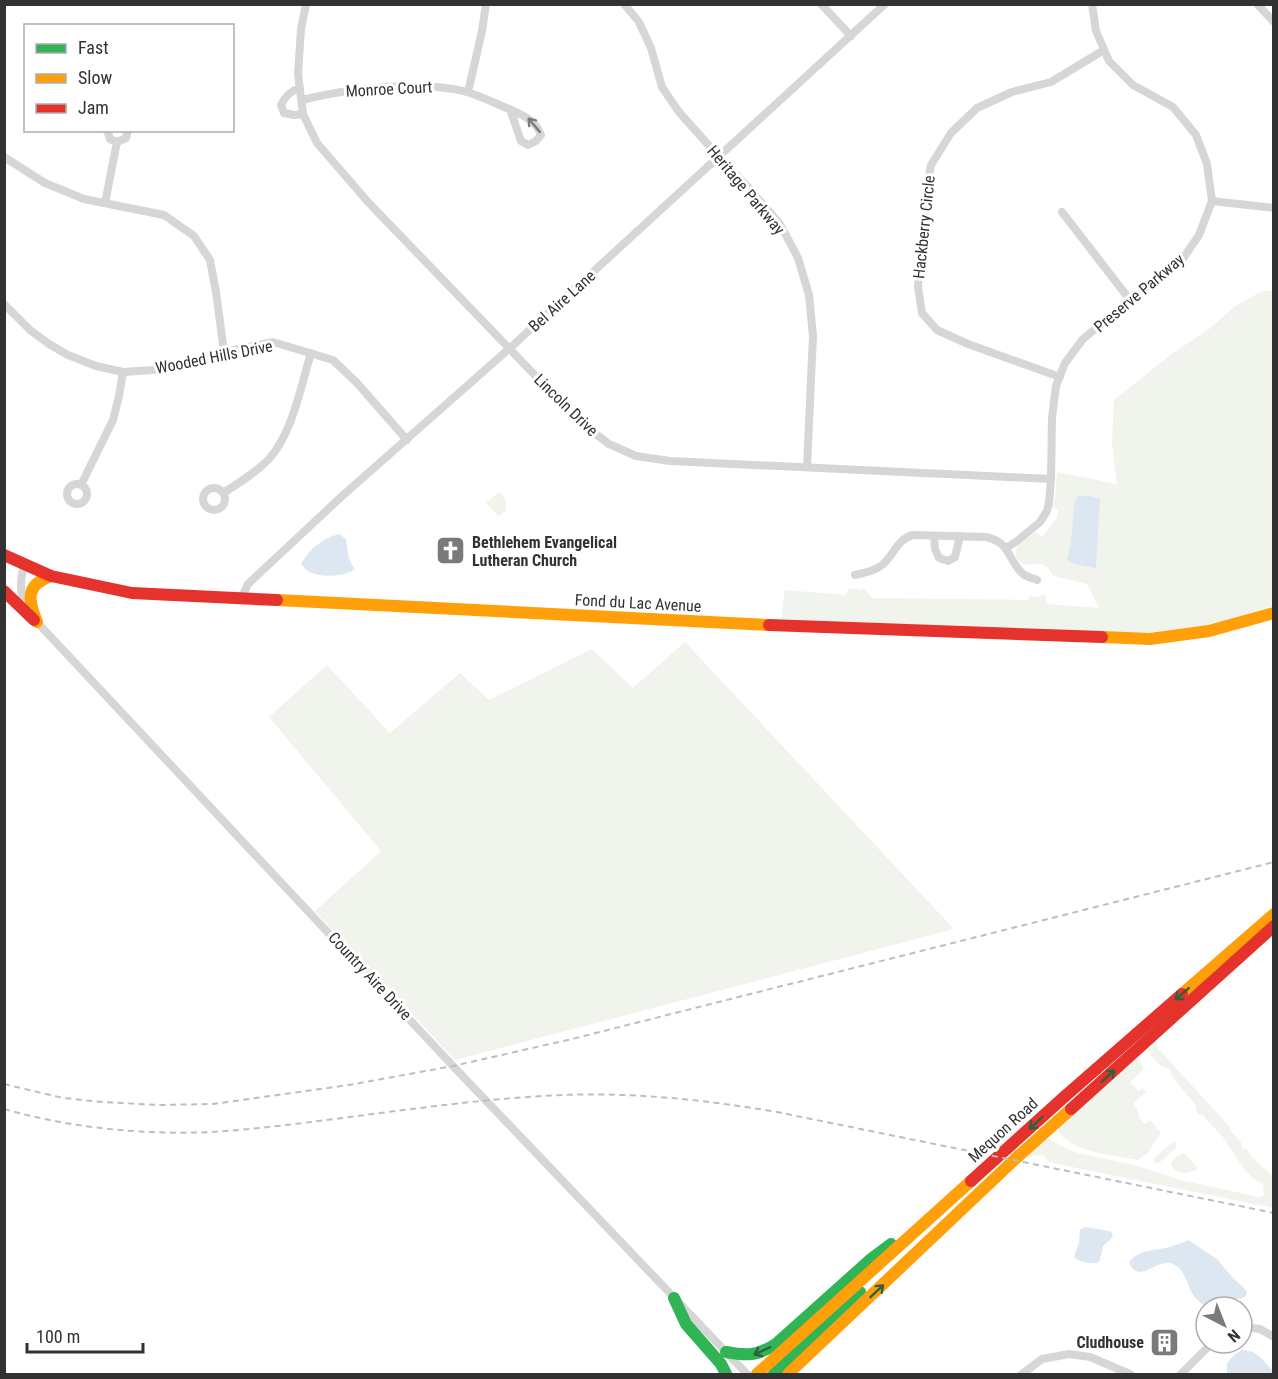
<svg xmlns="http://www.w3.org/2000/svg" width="1278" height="1379" viewBox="0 0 1278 1379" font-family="'Roboto Condensed',sans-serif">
<rect width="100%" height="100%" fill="#fff"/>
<!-- green -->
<g fill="#f0f4ed">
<path d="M1262 291H1273V606L1226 621 1198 627 1133 634 781 619 785 590 845 595 849 588 860 590 864 588 872 598 1028 600 1030 596 1037 597 1045 594 1047 604 1099 608 1087 584 1053 576C1045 560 1038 564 1024 565 1004 550 1024 541 1036 532L1042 537 1056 519 1059 510 1053 507 1055 498 1057 472 1117 484 1112 442 1114 400 1173 353 1209 329 1234 307Z"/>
<polygon points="499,492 506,500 506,510 499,517 486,503"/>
<polygon points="685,642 954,929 455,1060 315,911 381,851 269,717 327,665 390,733 460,673 489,700 592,649 633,688"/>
<path d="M1153 1043 1230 1127V1130L1241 1142 1242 1148 1247 1149 1251 1156 1273 1177V1208L1057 1164 1049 1162 1042 1154 1040 1156 1035 1155 1031 1157 1027 1154 1045 1139H1049L1067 1149 1078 1153 1134 1165 1181 1180 1259 1197 1263 1196 1264 1194 1263 1184C1243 1176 1235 1152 1222 1136 1216 1129 1208 1123 1203 1115H1199C1194 1109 1197 1109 1195 1104 1186 1093 1174 1082 1169 1069 1160 1068 1151 1057 1148 1048Z"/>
<path d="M1135 1059 1140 1061 1143 1068V1070L1130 1082 1138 1091 1142 1088 1146 1092 1133 1103 1137 1108V1111L1139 1115V1118L1145 1124 1150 1120 1161 1133 1147 1154 1137 1160C1113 1155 1074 1153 1059 1132V1126Z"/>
<polygon points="1174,1141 1177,1145 1176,1146 1176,1148 1159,1163 1155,1163 1154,1158"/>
<path d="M1184 1153 1198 1168C1189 1175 1177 1176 1171 1164 1173 1157 1179 1156 1184 1153Z"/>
</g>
<!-- water -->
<g fill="#dde7f2">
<path d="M1080 496H1090L1100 499 1096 568 1074 564 1067 559C1074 538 1071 519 1076 498Z"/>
<path d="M339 534 346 539C348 550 347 560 355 569 347 576 322 578 312 573 307 572 304 567 301 564 310 548 322 539 339 534Z"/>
<path d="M1085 1227 1109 1231 1111 1232 1113 1235 1111 1239 1103 1246 1100 1260 1097 1263C1090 1263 1080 1263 1074 1257L1079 1243 1080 1230Z"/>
<path d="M1188 1240 1217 1259 1233 1278 1247 1291 1246 1296C1236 1301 1246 1297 1236 1299 1223 1302 1221 1308 1206 1307 1201 1303 1195 1299 1192 1293 1186 1283 1185 1267 1170 1263 1155 1260 1138 1285 1129 1262 1139 1250 1151 1251 1165 1248 1172 1247 1182 1243 1188 1240Z"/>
<path d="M1241 1350C1256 1349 1264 1361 1273 1371V1374H1228C1223 1361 1232 1358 1241 1350Z"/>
</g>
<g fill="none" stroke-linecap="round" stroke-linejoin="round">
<!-- street -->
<g stroke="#d6d6d6" stroke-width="8">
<polyline points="306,4 301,29 298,74 303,114 317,143 368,202 580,422 609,444 636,456 670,461 1051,479"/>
<polyline points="624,4 639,22 651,48 662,87 679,112 719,157 748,187 780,224 798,258 809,295 813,336 807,467"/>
<polyline points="821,4 851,36"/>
<polyline points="1257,4 1274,22"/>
<path d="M300 88C290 91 285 96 281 105L284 113 294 115 303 114"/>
<polyline points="468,92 482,31 486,4"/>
<path d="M302 100C339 91 374 86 412 86 431 86 449 87 467 92 479 96 491 101 502 106 518 113 535 118 541 135L536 141 528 145 521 141 510 109"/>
<polyline points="107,130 110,139 117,142 126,138 128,130"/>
<polyline points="4,157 45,183 84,199 164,215 194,236 210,260 216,292 224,352"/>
<polyline points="1212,201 1274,208"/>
<polyline points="105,203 117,142"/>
<polyline points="1062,212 1130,300"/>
<polyline points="4,304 30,330 49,344 68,355 96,366 123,372 152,370 183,364 224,352 273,342 333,360 357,383 407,440"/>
<polyline points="1060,377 968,344 937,330 922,313 918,287 925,198 931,165 951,133 977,108 1012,92 1051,82 1104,50"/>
<circle cx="77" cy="494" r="10"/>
<polyline points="81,485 113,420 119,396 123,372"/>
<circle cx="214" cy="499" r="11"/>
<path d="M223 493C239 483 255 473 268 460 292 435 301 386 311 353"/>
<polyline points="934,536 935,549 939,558 948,561 955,557 960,536"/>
<polyline points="1006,548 1017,541 1040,522 1047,511 1049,503 1051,479 1052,418 1056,386 1065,363 1083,339 1130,300 1182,260 1199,235 1212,201 1207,164 1196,135 1173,107 1133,85 1109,61 1096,31 1092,4"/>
<path d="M24 565C20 581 19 594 27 609"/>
<path d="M855 575C864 573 875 571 882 565 894 555 897 539 913 535L986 537C1012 543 1007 560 1023 574 1027 577 1032 578 1037 580"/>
<polyline points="241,599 248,584 341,497 510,348 885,4"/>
<polyline points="34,619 453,1066 747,1374"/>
<polyline points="1242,1327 1260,1329 1274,1337"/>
<polyline points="1022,1374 1042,1359 1069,1354 1090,1357 1130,1374"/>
<polyline points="1181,1374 1212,1343"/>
</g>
<!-- fast -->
<g stroke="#30b455" stroke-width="12">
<polyline points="674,1298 686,1324 721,1364 726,1374"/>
<path d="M726 1352C747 1356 757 1356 776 1344L871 1259 891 1244"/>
<polyline points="774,1374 840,1314 860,1292"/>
</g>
<!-- slow -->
<g stroke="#ff9f0a" stroke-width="12">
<polyline points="277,600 769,625"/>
<path d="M37 622C28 600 25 585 51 576"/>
<polyline points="1102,637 1150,639 1209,631 1274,613"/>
<polyline points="1182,994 1274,914"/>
<polyline points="757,1374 971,1181"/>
<polyline points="788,1374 1014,1160 1071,1109"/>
</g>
<!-- jam -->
<g stroke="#e5322d" stroke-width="12">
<polyline points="4,555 51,576 132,593 277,600"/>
<polyline points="4,591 34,620"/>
<polyline points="769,625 1102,637"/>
<polyline points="1071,1109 1274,926"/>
<polyline points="971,1181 1063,1098 1182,994"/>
</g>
<!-- rail -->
<g stroke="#bebebe" stroke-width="2" stroke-dasharray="6 4.5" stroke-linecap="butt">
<polyline points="4,1084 63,1098 102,1102 159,1105 213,1104 349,1085 453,1066 572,1039 1274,862"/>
<path d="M4 1109C71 1128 142 1135 212 1132 245 1130 278 1126 311 1122 383 1113 456 1102 528 1097 612 1090 695 1098 777 1112L1274 1213"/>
</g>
</g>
<!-- one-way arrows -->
<defs><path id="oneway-shaft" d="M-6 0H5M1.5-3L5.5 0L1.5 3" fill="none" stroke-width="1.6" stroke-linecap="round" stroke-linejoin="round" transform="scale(1.5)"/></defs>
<use stroke="#7c7c7c" href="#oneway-shaft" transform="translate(534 125) rotate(-130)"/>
<g stroke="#31603e">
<use href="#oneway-shaft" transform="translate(1182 994) rotate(139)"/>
<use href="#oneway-shaft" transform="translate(1108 1076) rotate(-42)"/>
<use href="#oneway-shaft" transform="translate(1036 1123) rotate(138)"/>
<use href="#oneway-shaft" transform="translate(877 1291) rotate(-43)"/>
<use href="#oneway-shaft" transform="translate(762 1351) rotate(155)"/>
</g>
<!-- icons -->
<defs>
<symbol id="church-square" viewBox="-11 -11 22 22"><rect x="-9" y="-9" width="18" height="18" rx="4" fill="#7a7a7a" stroke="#fff"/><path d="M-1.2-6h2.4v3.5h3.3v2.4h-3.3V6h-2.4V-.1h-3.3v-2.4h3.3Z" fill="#fff"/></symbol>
<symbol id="building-square" viewBox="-11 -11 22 22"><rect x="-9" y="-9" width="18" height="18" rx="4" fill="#7a7a7a" stroke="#fff"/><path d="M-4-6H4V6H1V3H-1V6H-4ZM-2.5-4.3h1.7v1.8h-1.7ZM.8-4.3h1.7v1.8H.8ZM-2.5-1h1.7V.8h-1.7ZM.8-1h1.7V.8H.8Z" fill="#fff"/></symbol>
</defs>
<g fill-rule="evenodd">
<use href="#church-square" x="434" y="534" width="33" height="33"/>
<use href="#building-square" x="1148" y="1326" width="33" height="33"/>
</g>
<g text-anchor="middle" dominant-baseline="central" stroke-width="6" stroke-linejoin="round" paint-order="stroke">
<!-- street labels -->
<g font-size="16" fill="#323232" stroke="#fff">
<text transform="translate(389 89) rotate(-3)">Monroe Court</text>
<text transform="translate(746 190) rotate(50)">Heritage Parkway</text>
<text transform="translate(924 227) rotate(-84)">Hackberry Circle</text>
<text transform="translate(1139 293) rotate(-40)">Preserve Parkway</text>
<text transform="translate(562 301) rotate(-42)">Bel Aire Lane</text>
<text transform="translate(214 357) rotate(-11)">Wooded Hills Drive</text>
<text transform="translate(566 405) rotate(44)">Lincoln Drive</text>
<text transform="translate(638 603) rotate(3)">Fond du Lac Avenue</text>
<text transform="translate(370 976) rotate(47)">Country Aire Drive</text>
<text transform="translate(1003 1130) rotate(-42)">Mequon Road</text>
</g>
<!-- poi labels -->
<g font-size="16" font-weight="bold" fill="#323232" stroke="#fff" text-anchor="start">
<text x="472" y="542">Bethlehem Evangelical<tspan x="472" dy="18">Lutheran Church</tspan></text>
<text x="1144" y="1342" text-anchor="end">Cludhouse</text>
</g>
</g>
<!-- border -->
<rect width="1278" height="1379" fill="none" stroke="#323232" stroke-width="12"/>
<!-- legend -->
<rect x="24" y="24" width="210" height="108" fill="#ffffff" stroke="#adadad" stroke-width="1.5"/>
<rect x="36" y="44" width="30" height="9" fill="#30b455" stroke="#adadad" stroke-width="1.5"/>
<text x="78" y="54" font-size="18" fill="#323232">Fast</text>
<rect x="36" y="74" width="30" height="9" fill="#ff9f0a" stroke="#adadad" stroke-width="1.5"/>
<text x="78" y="84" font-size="18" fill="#323232">Slow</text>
<rect x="36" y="104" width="30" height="9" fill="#e5322d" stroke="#adadad" stroke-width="1.5"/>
<text x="78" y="114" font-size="18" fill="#323232">Jam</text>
<!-- north arrow -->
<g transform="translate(1224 1325) rotate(138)"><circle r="28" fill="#ffffff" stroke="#adadad" stroke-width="1.5"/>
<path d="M0-4.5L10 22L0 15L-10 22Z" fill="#7a7a7a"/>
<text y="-9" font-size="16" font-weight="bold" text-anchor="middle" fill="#323232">N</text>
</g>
<!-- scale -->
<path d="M27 1343v9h116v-9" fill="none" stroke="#323232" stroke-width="3"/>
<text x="36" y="1343" font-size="18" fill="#323232" stroke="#ffffff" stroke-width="4.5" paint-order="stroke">100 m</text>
</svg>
